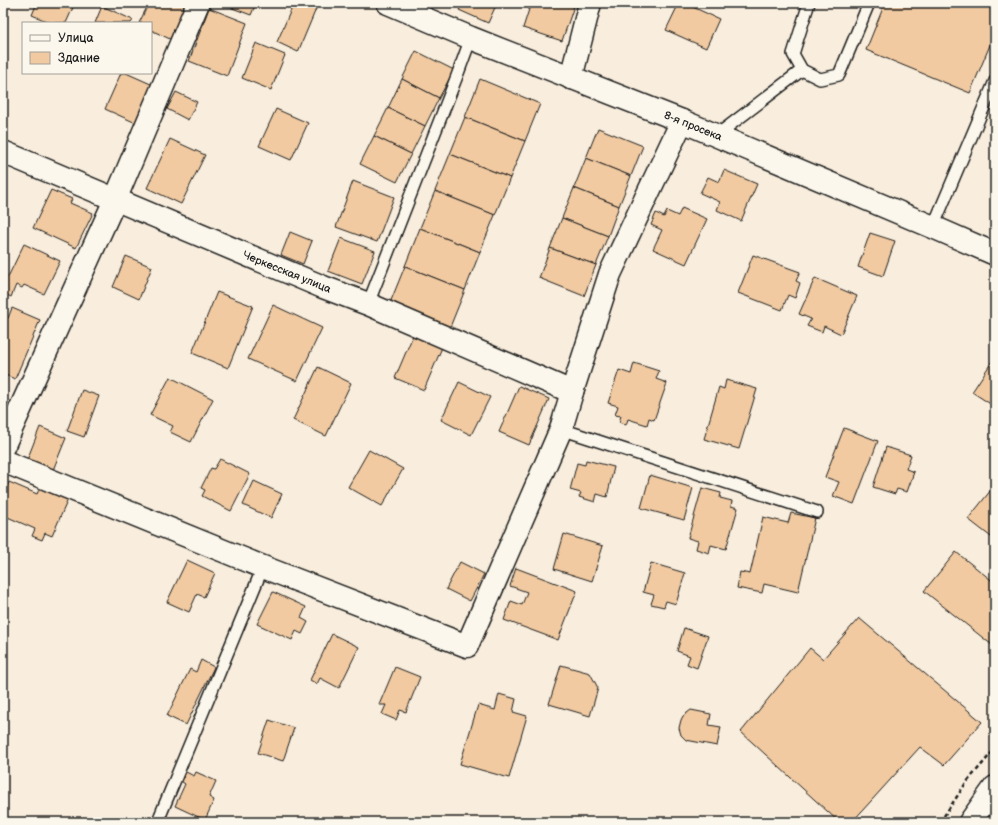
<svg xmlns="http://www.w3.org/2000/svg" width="998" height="825" viewBox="0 0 998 825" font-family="'Balsamiq Sans',sans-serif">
<rect width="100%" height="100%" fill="#f9eedd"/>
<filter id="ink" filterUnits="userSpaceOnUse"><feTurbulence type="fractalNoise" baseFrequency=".025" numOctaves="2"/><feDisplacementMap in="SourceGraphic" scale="8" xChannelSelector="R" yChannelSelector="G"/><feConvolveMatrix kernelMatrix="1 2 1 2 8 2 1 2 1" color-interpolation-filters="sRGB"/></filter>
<g filter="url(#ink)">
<!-- building -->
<g fill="#f1caa1" stroke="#1c1c1c">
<polygon points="37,3 75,3 66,23 51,23 32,15"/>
<polygon points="149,3 189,3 172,40 151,30 151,23 139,23"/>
<polygon points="225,3 256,3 251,15 224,5"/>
<polygon points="294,3 303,3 316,9 298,52 277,42"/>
<polygon points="462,3 497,3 488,23 459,10"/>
<polygon points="531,3 575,3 562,41 523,28"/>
<polygon points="679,3 684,3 719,19 706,48 666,30"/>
<polygon points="885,3 995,3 995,33 970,93 866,50"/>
<polygon points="102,6 133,20 131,23 95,23"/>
<polygon points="209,8 247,23 227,76 189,61"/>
<polygon points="256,43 285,55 271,90 242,78"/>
<polygon points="416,51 454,70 439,98 402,79"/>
<polygon points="121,73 126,73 153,85 136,123 105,109"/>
<polygon points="402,79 439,98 425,126 388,108"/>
<polygon points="480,79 540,104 525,141 465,117"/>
<polygon points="176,92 197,102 188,120 167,109"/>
<polygon points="388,108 425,126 411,154 374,136"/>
<polygon points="276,109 308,123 291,160 259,146"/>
<polygon points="465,117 525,141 510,178 450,154"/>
<polygon points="598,128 643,146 631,176 586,158"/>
<polygon points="374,136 411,154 397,182 360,164"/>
<polygon points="170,139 205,155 181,204 147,188"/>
<polygon points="450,154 510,178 495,215 435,191"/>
<polygon points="586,158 631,176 619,206 574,188"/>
<polygon points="724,170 757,184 741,221 717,210 720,202 700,193 708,177 719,182"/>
<polygon points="353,181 394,197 377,242 336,227"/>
<polygon points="574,188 619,206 608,236 562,218"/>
<polygon points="51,190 72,199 70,203 93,213 76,248 33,228"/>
<polygon points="435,191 495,215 480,252 420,228"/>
<polygon points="682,208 707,219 686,264 653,249 662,230 651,225 656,213 664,217 667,211 678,216"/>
<polygon points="562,218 608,236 596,265 550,248"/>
<polygon points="420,228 480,252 465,290 405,266"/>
<polygon points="290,232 312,241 303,264 281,255"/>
<polygon points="870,233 895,241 883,276 858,267"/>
<polygon points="341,238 375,251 362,284 328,271"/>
<polygon points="24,244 60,261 44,294 24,285 22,288 16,285 11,297 3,293 3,274 8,277"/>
<polygon points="550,248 596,265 584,296 539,278"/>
<polygon points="753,255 800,272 796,281 800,283 795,298 788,295 782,310 738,293"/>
<polygon points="126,256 152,267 139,299 113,287"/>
<polygon points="405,266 465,290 450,327 390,303"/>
<polygon points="815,278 857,296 841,334 824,326 822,332 807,326 811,319 799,314"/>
<polygon points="217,292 253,306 228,368 192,353"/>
<polygon points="273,305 322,328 297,381 248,359"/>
<polygon points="12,308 40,320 15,379 3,374 3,320 8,318"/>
<polygon points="414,333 443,345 424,390 395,378"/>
<polygon points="995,357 995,400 992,405 972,392"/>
<polygon points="634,363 659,371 656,379 667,383 654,420 649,418 647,425 628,419 626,425 619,422 621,416 615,415 618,406 608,403 619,370 631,374"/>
<polygon points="318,367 351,383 326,436 293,420"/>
<polygon points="170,377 213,399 191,442 170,432 173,426 150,415"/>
<polygon points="726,380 757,389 739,449 704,439 719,387 724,389"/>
<polygon points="459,382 490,397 471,435 441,420"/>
<polygon points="519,386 549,399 529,445 499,432"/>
<polygon points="82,390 99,396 84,437 67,431"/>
<polygon points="40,427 66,438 53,470 27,460"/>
<polygon points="844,428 878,441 854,504 833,496 839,482 825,477"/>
<polygon points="886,447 911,455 906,469 914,472 907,492 897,489 895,494 873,487"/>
<polygon points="369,450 403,469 382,506 348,487"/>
<polygon points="220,459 250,474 231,511 202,496 205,490 201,488 211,468 214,469"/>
<polygon points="586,460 614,467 607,497 597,494 595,502 579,497 581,493 570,490 577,463 585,465"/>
<polygon points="650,475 693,488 684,520 641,508"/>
<polygon points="254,481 282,494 271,518 243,505"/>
<polygon points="9,482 37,494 41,485 69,497 52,536 45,533 42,540 32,536 35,529 3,515 3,496"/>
<polygon points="995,485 995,540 968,519"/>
<polygon points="702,488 721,493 720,498 732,501 731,506 738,508 726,549 711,545 709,553 696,549 698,541 688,538"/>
<polygon points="791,513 815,518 798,592 764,584 762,593 737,588 740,572 750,574 763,517 788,523"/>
<polygon points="564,534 603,546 592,581 554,569"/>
<polygon points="956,552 995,583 995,641 992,645 924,591"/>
<polygon points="187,560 215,573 204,597 197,594 189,612 167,602"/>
<polygon points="460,562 484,574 470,601 446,589"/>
<polygon points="651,563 685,573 676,604 666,601 664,607 651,604 654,595 643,592"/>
<polygon points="516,568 577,591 558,640 504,620 511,601 522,605 527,592 510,586"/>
<polygon points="273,592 306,607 301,618 308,622 302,634 296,631 292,640 257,624"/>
<polygon points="859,618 982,722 944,765 920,747 852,822 839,822 741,732 810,648 823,659"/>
<polygon points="684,628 708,636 697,668 687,664 690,656 677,651"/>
<polygon points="332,634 359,647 339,688 320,678 317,684 310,680"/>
<polygon points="201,660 214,667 186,725 167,716 190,669 196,672"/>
<polygon points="561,665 590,673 598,688 590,716 549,704"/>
<polygon points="395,667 420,677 406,712 400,710 396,720 382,714 386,705 379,705"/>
<polygon points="499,694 516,699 513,712 527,716 509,778 460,764 478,705 495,710"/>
<polygon points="691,710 711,714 709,725 721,727 717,746 686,740 681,735 679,728 681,720 683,716"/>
<polygon points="269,720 294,728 283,761 258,753"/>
<polygon points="186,772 194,776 196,772 216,781 209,797 214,800 205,820 175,806 185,784 182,782"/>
</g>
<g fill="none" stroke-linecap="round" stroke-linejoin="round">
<defs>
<g id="service">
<polyline points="809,3 793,54 802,70 820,79 839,75 869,3"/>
<polyline points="717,135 802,70"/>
<polyline points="933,227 995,81"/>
<polyline points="368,304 457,76 471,38"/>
<polyline points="561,429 817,512"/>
<polyline points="160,816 263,567"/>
</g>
<g id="minor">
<polyline points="388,3 471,38 682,121 933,227 995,254"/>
<polyline points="571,78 590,3"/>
<polyline points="3,152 323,287 368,304 572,392"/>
<polyline points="3,447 115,200 198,3"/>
<polyline points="3,461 263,567 467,646 561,429 572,392 610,274 682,121"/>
</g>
<polyline id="secondary" points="970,822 995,787"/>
</defs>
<!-- service casing -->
<use href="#service" stroke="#1c1c1c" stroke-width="14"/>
<!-- minor casing -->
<use href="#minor" stroke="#1c1c1c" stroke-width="25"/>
<!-- secondary casing -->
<use href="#secondary" stroke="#1c1c1c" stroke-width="25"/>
<!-- path -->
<polyline stroke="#1c1c1c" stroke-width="2.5" stroke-dasharray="4 3" stroke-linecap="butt" points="940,822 966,783 995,749"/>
<!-- service -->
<use href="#service" stroke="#fbf7ec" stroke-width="11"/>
<!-- minor -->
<use href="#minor" stroke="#fbf7ec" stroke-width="22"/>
<!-- secondary -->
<use href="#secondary" stroke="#fbf7ec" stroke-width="22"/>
</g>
</g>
<g text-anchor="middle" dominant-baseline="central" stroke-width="4" stroke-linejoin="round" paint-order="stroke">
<!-- street labels -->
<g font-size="11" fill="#1c1c1c" stroke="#fbf7ec">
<text transform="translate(693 126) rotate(22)">8-я просека</text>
<text transform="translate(287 272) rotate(22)">Черкесская улица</text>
</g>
</g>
<!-- margin -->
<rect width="998" height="825" fill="none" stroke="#fbf7ec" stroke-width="16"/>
<rect x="8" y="8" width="982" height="809" fill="none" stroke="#1c1c1c" stroke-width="1.5" filter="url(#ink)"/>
<!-- legend -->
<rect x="22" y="22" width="130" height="52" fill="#fbf7ec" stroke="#a29f99"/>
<rect x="30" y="35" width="20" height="6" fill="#fbf7ec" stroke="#a29f99"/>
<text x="58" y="42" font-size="12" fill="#1c1c1c">Улица</text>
<rect x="30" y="52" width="20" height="12" fill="#f1caa1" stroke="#a29f99"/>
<text x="58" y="62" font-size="12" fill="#1c1c1c">Здание</text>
</svg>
